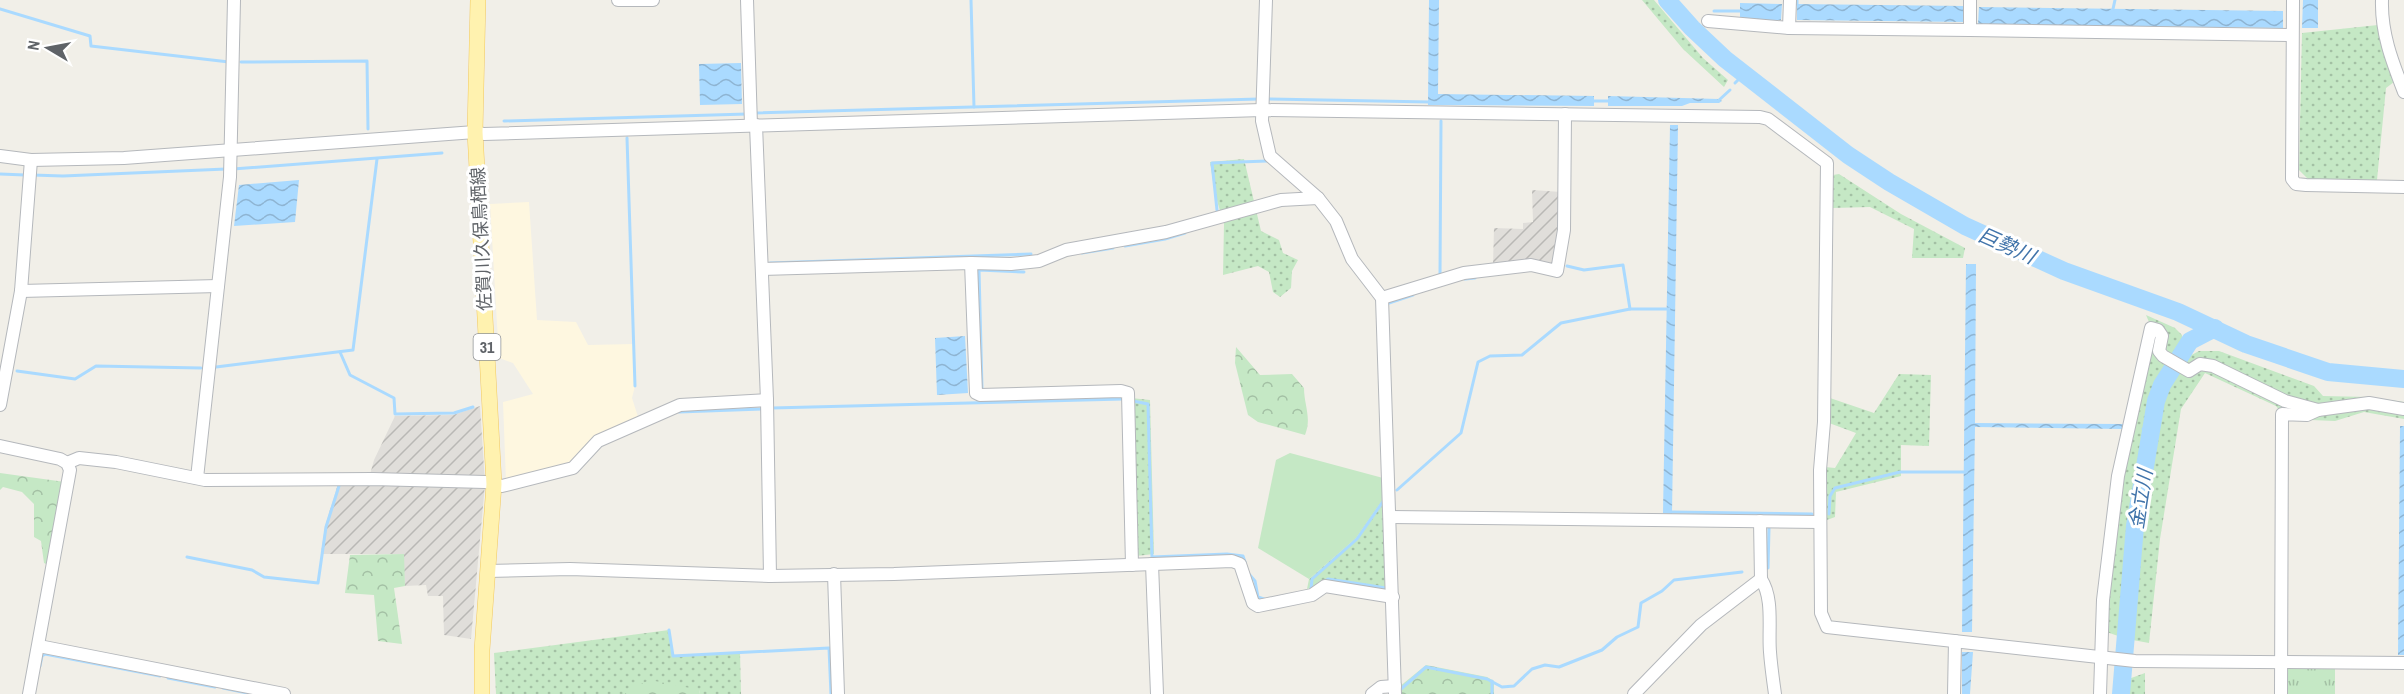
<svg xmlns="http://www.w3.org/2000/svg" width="2404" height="694" viewBox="0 0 2404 694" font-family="'Archivo Narrow','Noto Sans JP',sans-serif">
<defs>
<pattern id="industrial-furrows" width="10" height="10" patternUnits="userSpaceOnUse" patternTransform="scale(1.5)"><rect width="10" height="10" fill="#e0deda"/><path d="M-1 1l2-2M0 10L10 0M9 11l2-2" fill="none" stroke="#b9b8b5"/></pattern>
<pattern id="grass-dots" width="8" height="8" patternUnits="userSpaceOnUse" patternTransform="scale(1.5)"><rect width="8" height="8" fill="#c5e8c5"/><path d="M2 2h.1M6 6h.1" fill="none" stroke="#a3c0a4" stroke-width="1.8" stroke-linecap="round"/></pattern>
<pattern id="forest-crowns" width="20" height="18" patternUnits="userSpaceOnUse" patternTransform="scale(1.5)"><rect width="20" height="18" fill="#c5e8c5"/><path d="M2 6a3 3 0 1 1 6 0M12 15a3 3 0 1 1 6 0" fill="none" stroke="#a3c0a4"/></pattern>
<pattern id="park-tufts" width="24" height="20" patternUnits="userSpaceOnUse" patternTransform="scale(1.5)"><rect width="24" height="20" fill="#c5e8c5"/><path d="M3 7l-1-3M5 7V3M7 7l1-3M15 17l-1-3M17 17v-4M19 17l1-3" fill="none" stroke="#a3c0a4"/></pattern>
<pattern id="water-waves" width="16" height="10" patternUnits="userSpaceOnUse" patternTransform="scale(1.5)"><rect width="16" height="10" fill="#aadaff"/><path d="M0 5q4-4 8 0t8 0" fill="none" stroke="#8eb4d2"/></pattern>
</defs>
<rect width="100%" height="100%" fill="#f1efe8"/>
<!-- commercial -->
<polygon fill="#fef7e0" points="529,202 537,320 576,322 588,345 634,344 635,386 632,398 639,420 572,466 506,482 503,402 533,394 513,363 499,358 490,204"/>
<!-- industrial -->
<g fill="url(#industrial-furrows)">
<polygon points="1532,190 1561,192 1562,227 1555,266 1493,266 1494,228 1523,229 1523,223 1533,222"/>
<polygon points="480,406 485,484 471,639 444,635 443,596 428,596 426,585 405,586 403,554 321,554 325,526 338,484 368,482 374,460 395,416 453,415"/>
</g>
<!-- grass -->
<g fill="url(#grass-dots)">
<polygon points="1642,0 1654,0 1703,58 1728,80 1724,87 1683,49"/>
<polygon points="2378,25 2394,82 2386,88 2377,180 2308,179 2299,170 2302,33"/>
<polygon points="1244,159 1261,231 1279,240 1283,253 1298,260 1292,271 1291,288 1280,297 1273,292 1269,272 1258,266 1223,275 1224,224 1215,194 1210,162"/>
<polygon points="1839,174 1901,214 1965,248 1963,258 1912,258 1914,229 1870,207 1832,208 1833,175"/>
<polygon points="2146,315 2175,328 2182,335 2182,345 2153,395 2130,521 2118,636 2104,631 2122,479 2155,336"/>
<polygon points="2199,351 2219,351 2314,386 2323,396 2369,397 2404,402 2404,419 2364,412 2335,421 2287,419 2276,406 2205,373 2181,409 2160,539 2149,643 2127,639 2138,525 2155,431 2164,392 2184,359"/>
<polygon points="1899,374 1931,375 1929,446 1901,445 1901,476 1836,492 1835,517 1827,520 1825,467 1835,468 1856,433 1829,423 1830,398 1874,413"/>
<polygon points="1131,398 1150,400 1154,554 1136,556"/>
<polygon points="1384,498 1388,591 1328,582 1307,589 1309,579 1356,538"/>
<polygon points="669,630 673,656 740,652 741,694 699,694 700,690 625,691 625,694 496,694 494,653"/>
<polygon points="2145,673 2145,694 2123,694 2123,681"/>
</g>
<!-- forest -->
<g fill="url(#forest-crowns)">
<path d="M1236 347 1260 375 1292 374 1304 388C1304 405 1312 418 1305 435L1258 422 1248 415 1235 363Z"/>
<polygon points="0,473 65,482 50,566 44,563 41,541 34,537 34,504 22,492 3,487 0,490"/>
<polygon points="404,554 405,586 394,588 402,644 378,641 374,595 345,593 350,555"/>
<polygon points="1426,665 1487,677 1494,681 1494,694 1399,694 1399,687"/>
<polygon points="650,680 700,690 699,694 625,694 625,691"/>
</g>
<!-- park -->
<polygon fill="url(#park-tufts)" points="2287,668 2335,668 2335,694 2286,694"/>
<!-- pitch -->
<polygon fill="#c5e8c5" points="1290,453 1383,478 1384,498 1356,538 1309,579 1258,548 1276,460"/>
<!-- water -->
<g fill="url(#water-waves)">
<polygon points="1429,0 1439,0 1438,94 1594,96 1594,106 1428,105"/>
<polygon points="2303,0 2318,0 2318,28 2302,28"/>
<polygon points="1740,3 1782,4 1781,20 1740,20"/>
<polygon points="1797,4 1964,6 1963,22 1797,20"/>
<polygon points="1979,7 2283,11 2283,28 1978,24"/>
<polygon points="741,63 742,104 700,105 699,64"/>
<polygon points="1608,96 1719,99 1722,101 1719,103 1690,103 1682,106 1608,106"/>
<polygon points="1670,125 1678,125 1672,514 1663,513"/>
<polygon points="299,180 295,222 234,226 239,185"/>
<polygon points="1966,264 1976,264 1975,423 2123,424 2123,429 1975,427 1972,632 1962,632"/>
<polygon points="965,336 968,393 937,395 935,338"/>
<polygon points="2400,426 2404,426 2404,655 2398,655"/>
<polygon points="1962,652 1973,652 1970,694 1962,694"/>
</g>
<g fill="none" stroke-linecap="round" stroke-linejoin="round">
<!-- stream -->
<g stroke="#aadaff" stroke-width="3">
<polyline points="971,0 974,107"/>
<polyline points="1797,4 1797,0"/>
<polyline points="0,9 90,36 91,46 229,62"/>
<polyline points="2113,9 2115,0"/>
<polyline points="1714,11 1742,11"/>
<polyline points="241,62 367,61 368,129"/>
<polyline points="1735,83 1744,74"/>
<polyline points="1266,99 1430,102"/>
<polyline points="1592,101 1612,101"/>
<polyline points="1718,101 1730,90"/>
<polyline points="753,113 1259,99"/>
<polyline points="504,121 747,114"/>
<polyline points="627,138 635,386"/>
<polyline points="233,169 442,153"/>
<polyline points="0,174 25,175"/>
<polyline points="32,175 63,176 226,169"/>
<polyline points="1217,210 1212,163 1267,161"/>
<polyline points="1125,246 1165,239 1185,233"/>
<polyline points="1082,253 1113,248"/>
<polyline points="770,263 1031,254"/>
<polyline points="1567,266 1584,270 1623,265 1630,309 1669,309"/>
<polyline points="1440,275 1441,121"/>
<polyline points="1465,279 1475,278"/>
<polyline points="1389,303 1413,295"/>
<polyline points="340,352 350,375 394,398 395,414 454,413 473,407"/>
<polyline points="216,367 353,350 377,159"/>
<polyline points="17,371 75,379 96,366 201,368"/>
<polyline points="982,389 979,270 1024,272"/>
<polyline points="1133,401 1148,404 1152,557 1227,554 1243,556 1245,562"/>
<polyline points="772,408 1123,399"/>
<polyline points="679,412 762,409"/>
<polyline points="2143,429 2150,430"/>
<polyline points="1397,490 1461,433 1478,362 1490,356 1522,355 1561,323 1630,309"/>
<polyline points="1671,512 1812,514"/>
<polyline points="1829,514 1830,496 1835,488 1900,472 1966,472"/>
<polyline points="187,557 252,570 264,577 318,583 326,527 339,486"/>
<polyline points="1768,568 1769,528"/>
<polyline points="1249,574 1255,581 1258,597 1264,599"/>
<polyline points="1324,582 1328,579 1386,588"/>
<polyline points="1311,589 1312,579 1357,539 1384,500"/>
<polyline points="669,630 673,656 829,648 831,694"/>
<polyline points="40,666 42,656 45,654 160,676"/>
<polyline points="168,678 215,687"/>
<polyline points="1492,681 1492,694"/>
<polyline points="223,688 252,694"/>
<polyline points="1401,689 1426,667 1487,679 1502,687 1514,686 1532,669 1545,665 1559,667 1602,650 1617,637 1638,627 1641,603 1662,591 1674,580 1742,572"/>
</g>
<!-- river -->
<g stroke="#aadaff" stroke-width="18">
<polyline points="1667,0 1692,28 1725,59 1848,155 1889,182 1965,226 2064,271 2178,312 2246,344 2328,372 2404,379"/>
<polyline points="2121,694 2135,526 2156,401 2162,385 2190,341 2215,328"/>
</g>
<defs>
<g id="minor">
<polyline points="618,0 653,0"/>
<polyline points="747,0 751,125"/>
<polyline points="1266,0 1262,121 1270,156 1318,198 1336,221 1352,259 1382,298 1395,694"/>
<polyline points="1970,0 1970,30 2292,35"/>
<polyline points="2293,0 2292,179 2296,184 2306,185 2404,187"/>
<path d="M2382 0C2381 33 2392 61 2404 92"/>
<polyline points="1708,21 1789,28 1970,30"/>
<polyline points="1789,28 1790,0"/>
<polyline points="756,125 767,400 770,576"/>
<polyline points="0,156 31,160 124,158 475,132 484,134 1262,110 1760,117 1768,119 1827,163 1824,422 1820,470 1821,613 1827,627 2135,661 2404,663"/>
<polyline points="971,263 976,393 980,395 1121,391 1128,393 1132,565"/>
<polyline points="762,269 971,263 1011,264 1039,261 1066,250 1166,232 1281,200 1318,198"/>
<polyline points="21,291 218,286"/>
<polyline points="1382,298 1464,273 1531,265 1557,271 1564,230 1565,114"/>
<polyline points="0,405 21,291 31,160"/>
<polyline points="0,446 60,459 67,463 70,470 29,694"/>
<polyline points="67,463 79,458 116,462 205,480 373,479 485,482 502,486 573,468 598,441 680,405 767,400"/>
<polyline points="197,478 230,177 234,0"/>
<polyline points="1391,517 1820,522"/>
<path d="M1760 521 1761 579C1774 599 1768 629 1770 652 1771 666 1773 680 1775 694"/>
<polyline points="1152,564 1157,694"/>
<polyline points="487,571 570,569 770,576 894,574 1232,561 1240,564 1253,603 1258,606 1312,595 1325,586 1393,597"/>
<polyline points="834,574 838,694"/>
<polyline points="39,646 284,694"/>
<polyline points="1372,694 1381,687 1395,686"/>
<polyline points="1634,694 1701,625 1761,579"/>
<polyline points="1954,694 1955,641"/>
<polyline points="2100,694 2103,600 2118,476 2151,328 2158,330 2162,336 2159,351 2163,356 2189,371 2200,364 2213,366 2285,401 2318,410"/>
<polyline points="2281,694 2282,414 2307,415 2318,410 2369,403 2404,409"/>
</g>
<polyline id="major" points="478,0 475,132 494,484 482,650 482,694"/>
</defs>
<!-- minor casing -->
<use href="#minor" stroke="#b5b8bc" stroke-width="14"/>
<!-- major casing -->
<use href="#major" stroke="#f2c960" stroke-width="16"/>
<!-- minor -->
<use href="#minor" stroke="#fff" stroke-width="12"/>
<!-- major -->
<use href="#major" stroke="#fff2af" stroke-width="15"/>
</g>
<g text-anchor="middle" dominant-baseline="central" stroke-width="6" stroke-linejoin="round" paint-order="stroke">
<!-- shield labels -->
<rect fill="#fff" stroke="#8f9295" stroke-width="1.5" x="473.5" y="334" width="27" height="26" rx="4.5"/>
<g font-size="16" font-weight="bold" fill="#5f6368">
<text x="487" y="347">31</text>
</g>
<!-- street labels -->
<g font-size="18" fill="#5f6368" stroke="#fff">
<text transform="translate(481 239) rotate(-93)">佐賀川久保鳥栖線</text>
</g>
<!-- water labels -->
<g font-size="20" font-style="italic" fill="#4174aa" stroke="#fff">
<text transform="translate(2007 245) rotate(24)">巨勢川</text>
<text transform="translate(2140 499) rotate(-81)">金立川</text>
</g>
</g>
<!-- north arrow -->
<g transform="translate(48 48) rotate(280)" stroke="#ffffff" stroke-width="4.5" paint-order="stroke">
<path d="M0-4.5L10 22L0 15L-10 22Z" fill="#5f6368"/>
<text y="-9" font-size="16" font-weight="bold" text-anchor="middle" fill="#5f6368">N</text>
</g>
</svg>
